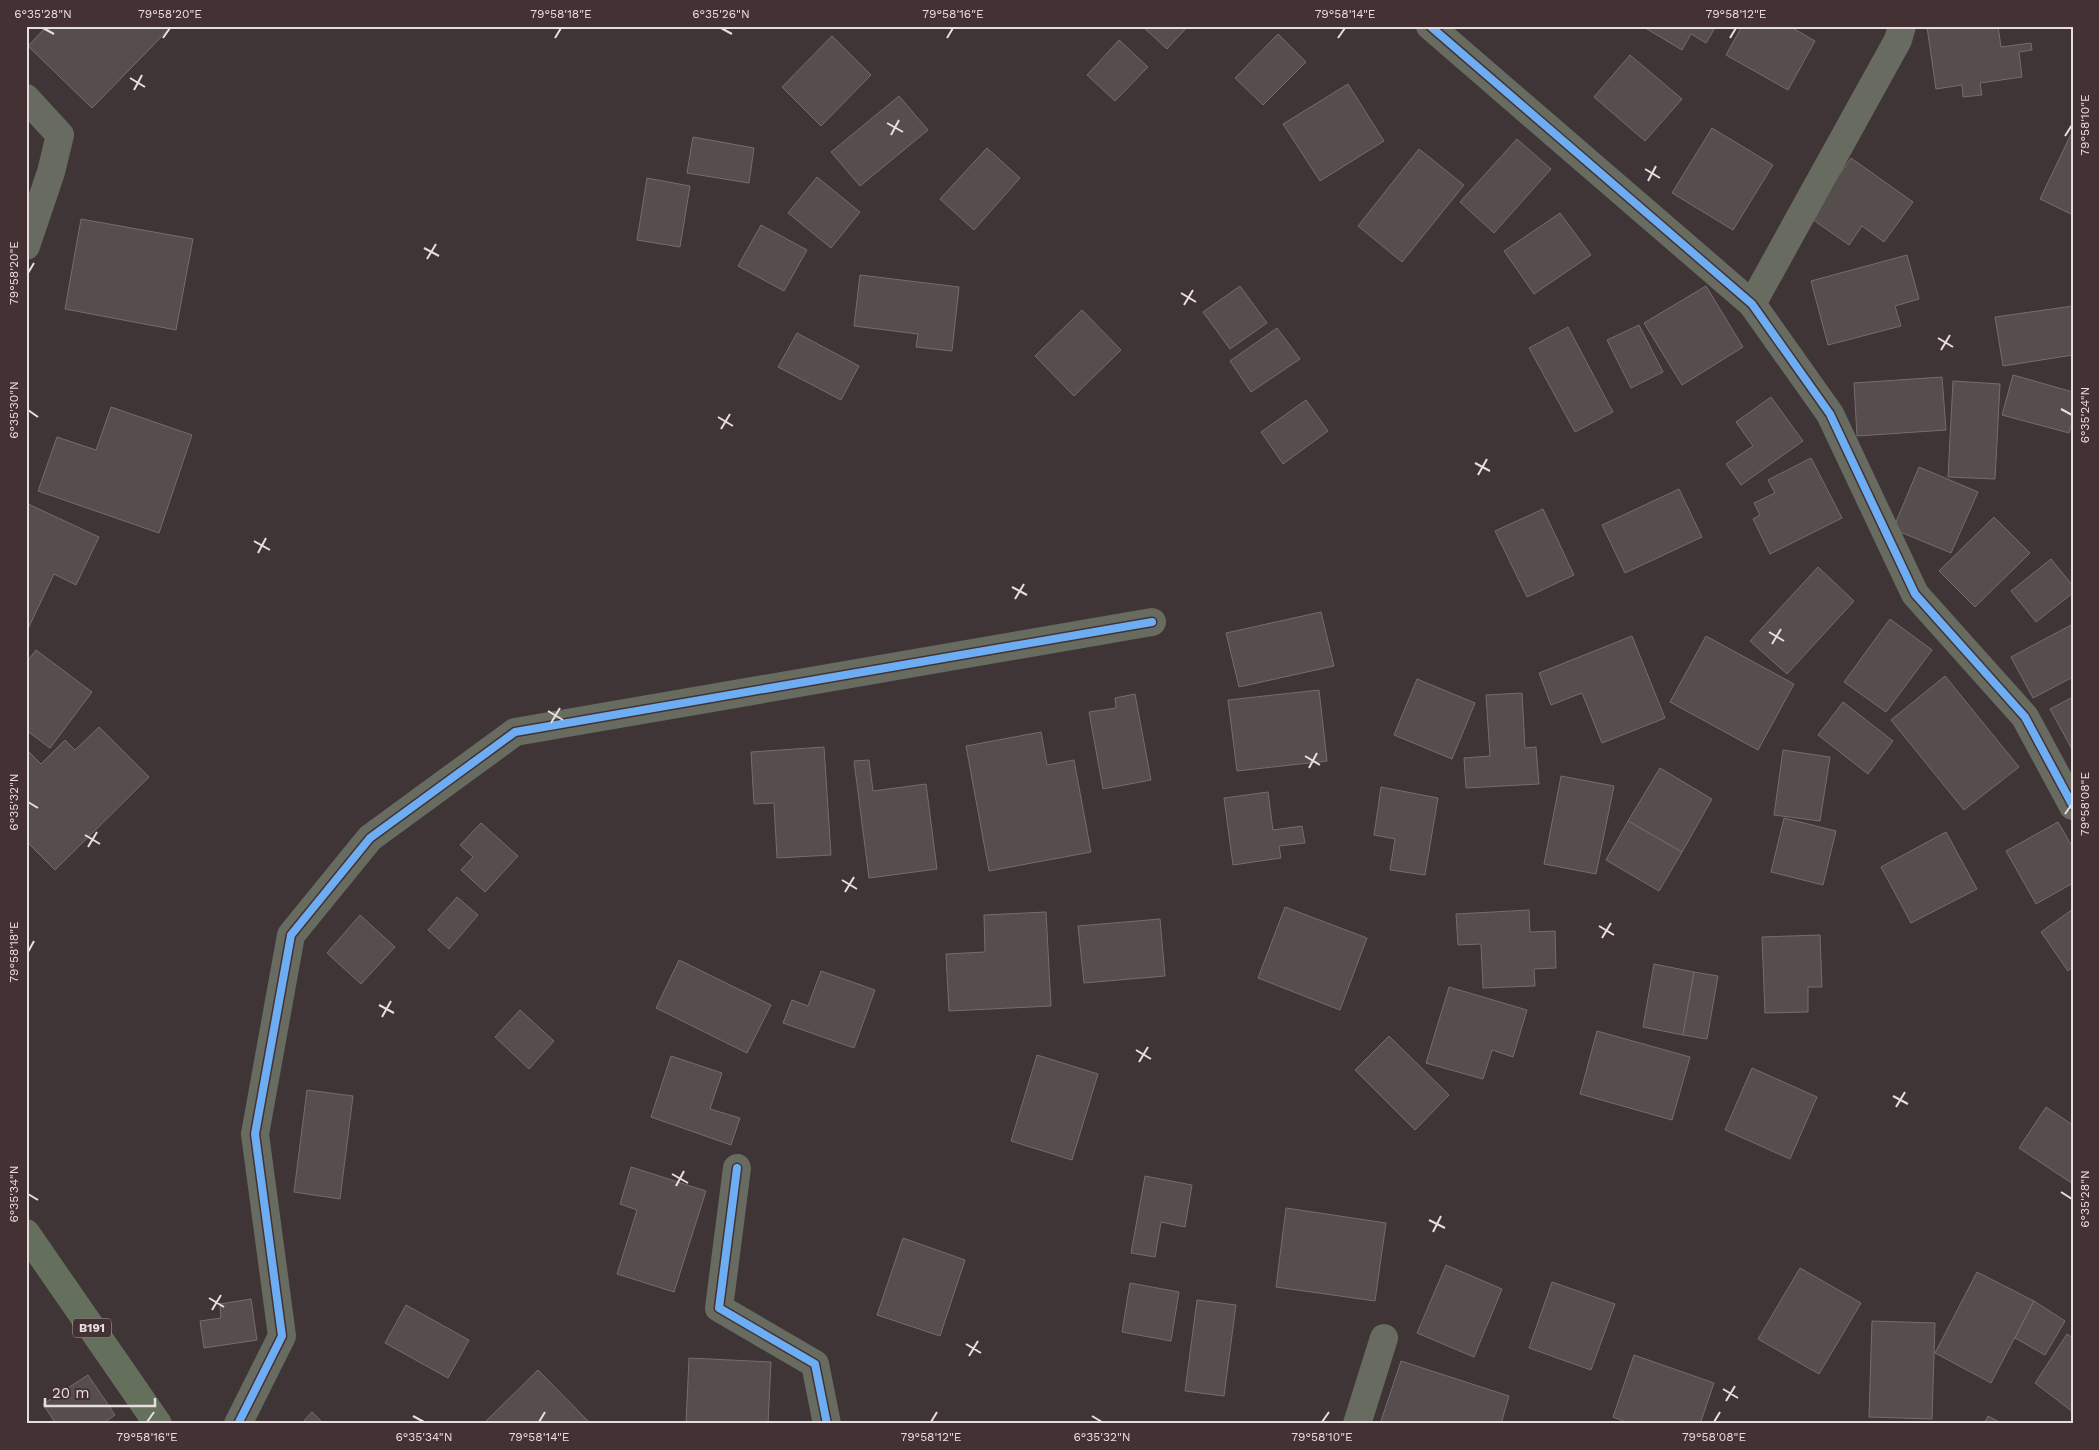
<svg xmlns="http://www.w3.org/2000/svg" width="2099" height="1450" viewBox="0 0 2099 1450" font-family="'Work Sans',sans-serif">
<rect width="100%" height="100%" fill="#403536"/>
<!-- building -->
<g fill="#564d4d" stroke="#766c6e">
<polygon points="47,26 172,26 92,108 28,46"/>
<polygon points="1142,26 1188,26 1167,49"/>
<polygon points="1642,26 1716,26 1706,43 1691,34 1682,50"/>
<polygon points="1742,26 1789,26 1815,41 1788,90 1726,55"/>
<polygon points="1998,26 2001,47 2031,43 2032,50 2019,52 2022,77 1980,83 1982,95 1963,97 1962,85 1936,89 1927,27"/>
<polygon points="1278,34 1306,62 1263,105 1235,78"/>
<polygon points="832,36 871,75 821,126 782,87"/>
<polygon points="1119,40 1148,67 1115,101 1087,75"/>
<polygon points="1630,55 1682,99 1645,141 1594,97"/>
<polygon points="1348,84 1384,141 1320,181 1283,124"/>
<polygon points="899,96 928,130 860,186 831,152"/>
<polygon points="1712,128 1773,165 1733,230 1672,193"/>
<polygon points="2073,130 2073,215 2040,199"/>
<polygon points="693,137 754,148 749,183 687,173"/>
<polygon points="1517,139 1551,169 1494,233 1460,202"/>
<polygon points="987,148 1020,178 974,230 940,199"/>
<polygon points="1419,149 1464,185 1402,262 1358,226"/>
<polygon points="1851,158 1913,202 1884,242 1862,226 1849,245 1809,217"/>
<polygon points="817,177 860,212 831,248 788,213"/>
<polygon points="647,178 690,186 680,247 637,240"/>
<polygon points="1560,213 1591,255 1534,294 1504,251"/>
<polygon points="81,219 193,239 176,330 65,309"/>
<polygon points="761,225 807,250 784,291 738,266"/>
<polygon points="1907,255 1919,299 1895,306 1901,326 1828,345 1811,281"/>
<polygon points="860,275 959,287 952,351 916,347 918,334 854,326"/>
<polygon points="1240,286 1267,323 1230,349 1203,312"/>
<polygon points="1706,286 1743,347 1682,385 1644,323"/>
<polygon points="2073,306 2073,355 2003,366 1995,317"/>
<polygon points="1082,310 1121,350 1074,396 1035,356"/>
<polygon points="1639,325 1663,372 1631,388 1607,340"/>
<polygon points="1568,327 1613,412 1575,432 1529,348"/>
<polygon points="1277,328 1300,359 1251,392 1230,361"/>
<polygon points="797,333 859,366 841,400 778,367"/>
<polygon points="2013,375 2073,392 2073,419 2069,433 2002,415"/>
<polygon points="1942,377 1946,430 1857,436 1854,383"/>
<polygon points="1953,381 2000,384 1995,479 1948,477"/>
<polygon points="1771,397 1803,441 1741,485 1726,464 1753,446 1736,422"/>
<polygon points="1306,400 1328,431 1283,464 1261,432"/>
<polygon points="111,407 192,435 159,533 38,491 57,437 96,450"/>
<polygon points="1811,458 1842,518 1770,554 1753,519 1760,515 1754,503 1775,493 1768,480"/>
<polygon points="1919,467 1978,492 1951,553 1893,529"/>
<polygon points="1679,489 1702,537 1625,573 1602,525"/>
<polygon points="26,503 99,537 76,585 54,574 26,633"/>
<polygon points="1543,509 1574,575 1527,597 1495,531"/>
<polygon points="1994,517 2030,553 1975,607 1939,571"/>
<polygon points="2051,559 2073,586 2073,593 2036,622 2011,591"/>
<polygon points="1818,567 1854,601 1787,674 1750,641"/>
<polygon points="1321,612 1334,666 1239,687 1226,633"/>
<polygon points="1890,619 1932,650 1886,712 1844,682"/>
<polygon points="2073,624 2073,677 2033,698 2011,657"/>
<polygon points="1632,636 1665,718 1602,743 1582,693 1551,705 1539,673"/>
<polygon points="1706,636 1794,684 1758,750 1670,702"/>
<polygon points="36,650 92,692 50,748 26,730 26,663"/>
<polygon points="1945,676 2019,767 1964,810 1891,720"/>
<polygon points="1417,679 1475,703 1452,759 1394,735"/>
<polygon points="1319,690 1327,761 1237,771 1228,700"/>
<polygon points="1522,693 1525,748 1536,747 1539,784 1466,788 1464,758 1490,756 1486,695"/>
<polygon points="1135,694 1151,780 1103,789 1089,712 1116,708 1115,698"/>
<polygon points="2073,697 2073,751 2050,709"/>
<polygon points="1843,702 1893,741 1868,774 1818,735"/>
<polygon points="99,727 149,777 55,870 26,841 26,749 41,764 65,740 75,750"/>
<polygon points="1041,732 1047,765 1074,760 1091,852 989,871 966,746"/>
<polygon points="824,747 831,855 777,858 774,803 754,804 751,752"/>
<polygon points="1783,750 1830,757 1820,821 1774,815"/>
<polygon points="869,760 873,791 926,784 937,869 869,878 854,761"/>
<polygon points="1660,768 1712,799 1682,852 1628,821"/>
<polygon points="1561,776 1614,786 1596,874 1544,864"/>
<polygon points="1381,787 1438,798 1425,875 1390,870 1395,839 1374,835"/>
<polygon points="1268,792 1273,830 1302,826 1305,843 1279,846 1281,858 1233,865 1224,798"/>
<polygon points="1784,818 1836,831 1823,885 1771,872"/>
<polygon points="1628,821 1682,852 1659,891 1606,860"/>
<polygon points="2058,822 2073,848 2073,883 2036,904 2006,851"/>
<polygon points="481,823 518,856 485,892 461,870 473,857 460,845"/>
<polygon points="1946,832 1977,889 1911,923 1881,867"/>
<polygon points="457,897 478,915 449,949 428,930"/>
<polygon points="1285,907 1367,938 1340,1010 1258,978"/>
<polygon points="2073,909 2073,966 2068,971 2041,932"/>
<polygon points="1529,910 1530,932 1555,931 1556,968 1534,969 1535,986 1483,988 1481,944 1458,945 1456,914"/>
<polygon points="1046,912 1051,1006 949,1011 946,954 985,952 984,915"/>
<polygon points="360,915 395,947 361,984 327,953"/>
<polygon points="1160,919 1165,976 1084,983 1078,926"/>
<polygon points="1820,935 1822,987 1808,987 1808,1012 1765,1013 1762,937"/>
<polygon points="679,960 771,1005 747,1053 656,1008"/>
<polygon points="1654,964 1694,972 1683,1035 1643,1027"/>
<polygon points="821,971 875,990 854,1048 783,1023 792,1000 808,1006"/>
<polygon points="1694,972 1718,976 1707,1039 1683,1035"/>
<polygon points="1449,987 1527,1010 1513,1057 1492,1050 1483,1079 1426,1063"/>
<polygon points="520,1010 554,1041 529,1069 495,1037"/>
<polygon points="1597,1031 1690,1057 1672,1120 1580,1094"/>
<polygon points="1389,1036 1449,1095 1415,1130 1355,1070"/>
<polygon points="1037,1055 1098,1074 1072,1160 1011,1141"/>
<polygon points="671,1056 722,1073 710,1109 740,1118 731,1145 651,1117"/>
<polygon points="1752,1068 1817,1097 1790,1159 1725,1130"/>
<polygon points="307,1090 353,1096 340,1199 294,1192"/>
<polygon points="2046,1107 2073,1125 2073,1184 2019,1148"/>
<polygon points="631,1167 706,1191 674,1292 617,1274 637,1210 620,1204"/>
<polygon points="1145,1176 1192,1185 1185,1227 1161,1222 1155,1257 1131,1253"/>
<polygon points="1286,1208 1386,1223 1375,1301 1276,1287"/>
<polygon points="903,1238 965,1260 940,1336 877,1315"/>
<polygon points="1446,1265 1502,1289 1474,1357 1417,1333"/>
<polygon points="1800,1268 1861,1303 1819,1374 1758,1339"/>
<polygon points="1977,1272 2034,1301 1991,1383 1935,1353"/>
<polygon points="1552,1282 1615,1304 1591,1370 1529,1348"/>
<polygon points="1130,1283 1179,1292 1171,1341 1122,1332"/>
<polygon points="251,1299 257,1340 204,1348 200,1321 221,1318 220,1304"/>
<polygon points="1197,1300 1236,1305 1224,1396 1185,1391"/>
<polygon points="2034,1301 2065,1321 2045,1355 2015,1338"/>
<polygon points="406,1305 469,1340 448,1378 385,1343"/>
<polygon points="1872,1321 1935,1323 1932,1419 1869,1417"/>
<polygon points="2067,1334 2073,1338 2073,1412 2035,1383"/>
<polygon points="1634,1355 1714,1383 1700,1424 1631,1424 1613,1417"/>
<polygon points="689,1358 771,1362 768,1424 686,1424"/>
<polygon points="1401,1361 1509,1396 1501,1424 1380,1424"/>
<polygon points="538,1370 591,1424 483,1424"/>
<polygon points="88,1375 115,1415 102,1424 51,1424 54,1421 43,1404"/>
<polygon points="312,1412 324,1424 301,1424"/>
<polygon points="1988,1416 2003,1424 1984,1424"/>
</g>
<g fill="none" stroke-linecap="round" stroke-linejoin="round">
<!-- minor -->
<g stroke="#686c60" stroke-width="28">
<polyline points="1430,26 1752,304 1830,414 1915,594 2025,717 2073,806"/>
<polyline points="26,98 60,135 51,172 26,246"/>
<polyline points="1752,304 1898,40 1902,26"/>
<polyline points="737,1168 719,1308 815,1364 827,1424"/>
<polyline points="238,1424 282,1336 255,1134 291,935 370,838 515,732 1152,622"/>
<polyline points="1357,1424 1384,1338"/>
</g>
<!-- primary -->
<polyline stroke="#64705b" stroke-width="28" points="26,1233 158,1424"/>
<defs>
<g id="cycleway">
<polyline points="1430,26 1752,304 1830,414 1915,594 2025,717 2073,806"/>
<polyline points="737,1168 719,1308 815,1364 827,1424"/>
<polyline points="238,1424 282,1336 255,1134 291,935 370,838 515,732 1152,622"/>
</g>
</defs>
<!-- cycleway casing -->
<use href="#cycleway" stroke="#443133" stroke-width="11"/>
<!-- cycleway -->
<use href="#cycleway" stroke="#6dadf4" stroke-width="8"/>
</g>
<!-- ticks -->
<path fill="none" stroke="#eadddf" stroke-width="2" d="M43 28 54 34M721 28 732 34M163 38 170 28M555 38 561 28M947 38 953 28M1338 38 1345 28M1730 38 1736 28M130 78 145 87M134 90 142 75M887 123 903 132M891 135 899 120M2065 136 2072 125M1645 169 1660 178M1648 181 1656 166M424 248 439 256M427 259 436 244M28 273 34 263M1181 293 1196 302M1184 305 1193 290M1938 338 1953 347M1941 350 1950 335M2061 409 2072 415M28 410 38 417M718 417 733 426M721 429 730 414M1475 463 1490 471M1478 475 1487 459M254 541 270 550M258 553 266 538M1012 587 1027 595M1015 599 1024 584M1769 632 1784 641M1772 644 1781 629M548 711 563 720M551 723 560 708M1305 756 1320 765M1309 768 1317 753M28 802 38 808M2065 814 2072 804M85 835 100 844M88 847 97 832M842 880 857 889M845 892 854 877M1599 926 1614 935M1602 938 1611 923M28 952 34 941M379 1005 394 1013M382 1017 391 1001M1136 1050 1151 1059M1139 1062 1148 1047M1893 1096 1908 1104M1896 1107 1905 1092M672 1174 688 1183M676 1186 684 1171M2061 1192 2072 1199M28 1194 38 1200M1429 1220 1445 1228M1433 1232 1441 1216M209 1298 224 1307M212 1310 221 1295M966 1344 981 1353M969 1356 978 1341M1723 1389 1738 1398M1726 1401 1735 1386M413 1416 424 1422M1092 1416 1102 1422M147 1422 154 1412M539 1422 545 1412M931 1422 937 1412M1322 1422 1329 1412M1714 1422 1720 1412"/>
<g text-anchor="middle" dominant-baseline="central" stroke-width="4" stroke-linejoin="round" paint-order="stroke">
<!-- shield labels -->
<rect fill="#443133" stroke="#b8a9ab" stroke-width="1" x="73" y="1318.5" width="38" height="19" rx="4"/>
<g font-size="12" font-weight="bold" fill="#eadddf">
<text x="92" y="1328">B191</text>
</g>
</g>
<!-- border -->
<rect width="2099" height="1450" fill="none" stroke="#443133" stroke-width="55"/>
<!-- scale -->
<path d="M45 1398v8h110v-8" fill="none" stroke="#eadddf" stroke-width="2.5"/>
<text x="52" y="1398" font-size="15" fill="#eadddf" stroke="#443133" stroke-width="4" paint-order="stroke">20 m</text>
<rect x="28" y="28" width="2044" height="1394" fill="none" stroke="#eadddf" stroke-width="2"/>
<g font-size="12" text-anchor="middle" fill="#eadddf">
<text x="43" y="18">6°35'28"N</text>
<text x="170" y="18">79°58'20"E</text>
<text x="561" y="18">79°58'18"E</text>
<text x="721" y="18">6°35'26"N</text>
<text x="953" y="18">79°58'16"E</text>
<text x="1345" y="18">79°58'14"E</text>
<text x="1736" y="18">79°58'12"E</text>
<text transform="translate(2085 125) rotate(-90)" y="4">79°58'10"E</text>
<text transform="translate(14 273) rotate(-90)" y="4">79°58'20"E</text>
<text transform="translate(14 410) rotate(-90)" y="4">6°35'30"N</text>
<text transform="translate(2085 415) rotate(-90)" y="4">6°35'24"N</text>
<text transform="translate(14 802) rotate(-90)" y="4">6°35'32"N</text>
<text transform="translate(2085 804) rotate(-90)" y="4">79°58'08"E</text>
<text transform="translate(14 952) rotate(-90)" y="4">79°58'18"E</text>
<text transform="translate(14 1194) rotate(-90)" y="4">6°35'34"N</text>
<text transform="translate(2085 1199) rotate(-90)" y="4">6°35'28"N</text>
<text x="147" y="1441">79°58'16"E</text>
<text x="424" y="1441">6°35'34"N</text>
<text x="539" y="1441">79°58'14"E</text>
<text x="931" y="1441">79°58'12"E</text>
<text x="1102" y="1441">6°35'32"N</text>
<text x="1322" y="1441">79°58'10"E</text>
<text x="1714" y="1441">79°58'08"E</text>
</g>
</svg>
